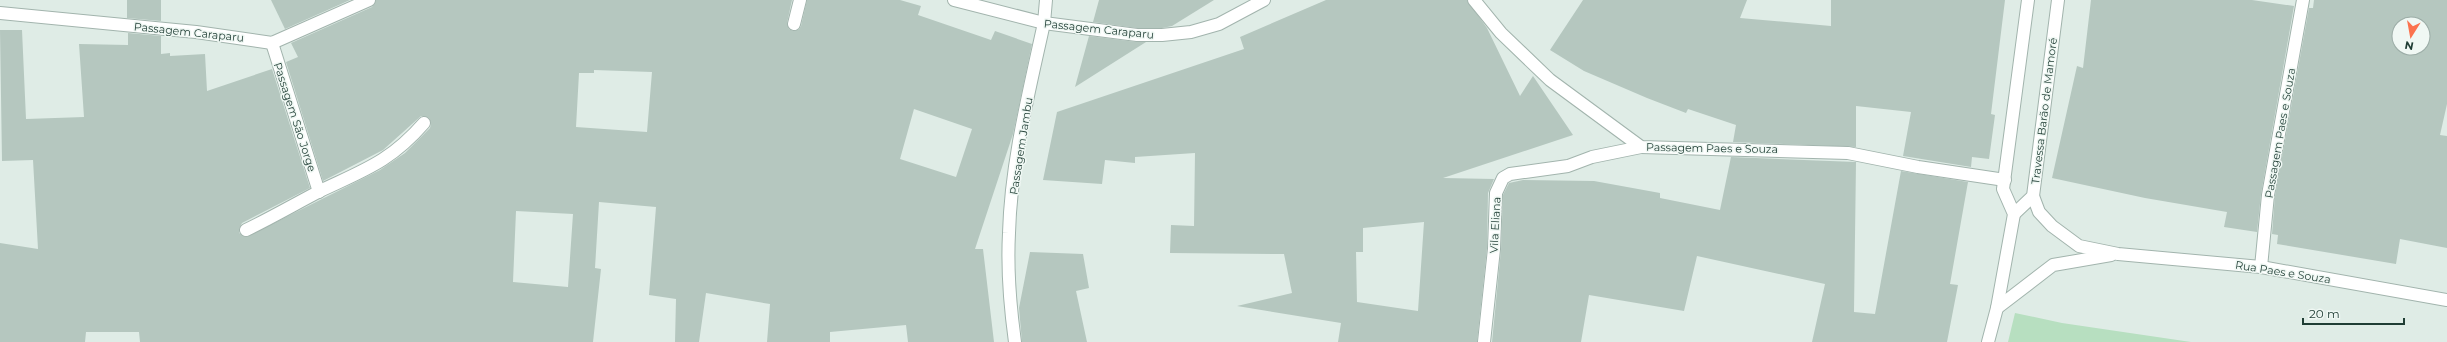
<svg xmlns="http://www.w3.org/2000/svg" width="2447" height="342" viewBox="0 0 2447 342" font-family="Montserrat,sans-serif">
<rect width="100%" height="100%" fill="#dfece6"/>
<!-- green -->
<polygon fill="#b7dfc0" points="2015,313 2062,323 2191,342 2008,342"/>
<!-- building -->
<g fill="#b5c7bf" fill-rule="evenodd">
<polygon points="127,0 161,0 161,21 127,18"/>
<polygon points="271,0 350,0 285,29"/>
<path d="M376 0H792L787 23 789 29 793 31 799 29 801 26 807 0H900L921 6 918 15 991 40 995 31 1032 44 1013 134 975 249H983L994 342H908L906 325 830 332V342H767L770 304 706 293 699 342H675L676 299 649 295 656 207 599 202 595 268 601 269 593 342H140L139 332H86L85 342H0V243L38 249 33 160 2 161 0 30H22L26 119 84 117 79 44 128 45V33L161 36V54L170 53V56L205 54 207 91 272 69 310 188 242 223 239 229V233L246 237 380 170 405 153 430 128 431 124 429 118 421 116 383 150 323 181 286 62 298 57 291 43 372 7ZM594 70 652 72 647 132 576 127 579 73H594ZM914 109 972 129 956 177 900 159ZM516 211 573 214 568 287 513 282Z"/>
<polygon points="1099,0 1214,0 1172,26 1162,28 1137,28 1093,22"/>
<path d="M1326 0H1467L1487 28 1520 96 1533 76 1573 135 1443 178 1494 179 1488 193 1487 248 1477 342H1338L1341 323 1237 306 1292 293 1284 254 1170 253 1171 225 1194 226 1195 153 1135 157V163L1105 160 1102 184 1043 180 1057 112 1244 49 1240 37ZM1424 222 1418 311 1357 302 1356 252H1363V228Z"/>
<polygon points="1583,0 1747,0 1740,18 1831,26 1831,0 2005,0 1991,114 1995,115 1989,159 1972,157 1971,167 1903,156 1911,112 1856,106 1856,147 1733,142 1736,125 1688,109 1686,113 1647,98 1584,71 1550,50"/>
<polygon points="2091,0 2252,0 2294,6 2261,194 2257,232 2224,227 2227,212 2145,198 2052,178 2077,66 2083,68"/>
<path d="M2314 0H2447V104L2440 135 2447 136V248L2400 239 2396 264 2277 244 2278 235 2272 234 2275 196 2309 8H2313ZM2399 24H2423V48H2399Z"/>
<polygon points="1089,36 1136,42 1146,42 1075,87"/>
<polygon points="1731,157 1856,162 1854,312 1875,314 1901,171 1968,182 1950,284 1958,285 1947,342 1812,342 1825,284 1697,256 1684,311 1589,295 1581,342 1492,342 1501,250 1503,195 1509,183 1523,180 1594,181 1660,193 1660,198 1720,210"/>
<polygon points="1030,252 1083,254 1089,288 1076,291 1087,342 1022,342 1019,308"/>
</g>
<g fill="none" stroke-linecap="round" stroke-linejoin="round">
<defs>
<g id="minor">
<polyline points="954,0 1044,23 1137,35 1162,35 1191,32 1219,24 1264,0"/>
<polyline points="1474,0 1501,33 1550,80 1641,147 1848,153 1918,167 2005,180"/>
<polyline points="0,13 196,32 272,43 369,0"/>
<polyline points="794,24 800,0"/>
<polyline points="272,43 319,192"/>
<polyline points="2033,196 2039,212 2052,226 2079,246 2118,254 2261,267 2447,300"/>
<polyline points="2014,214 2033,196 2058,0"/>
<path d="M246 230C271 218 295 204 320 191 364 170 390 162 424 123"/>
<polyline points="2261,267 2268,195 2303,0"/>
<polyline points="1997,308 2053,265 2111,255"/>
<path d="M1015 342C1010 306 1007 270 1009 233 1011 162 1029 92 1044 23L1046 0"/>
<polyline points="1484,342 1494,249 1496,193 1503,178 1510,174 1568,166 1592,157 1641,147"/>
<polyline points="1988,342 1997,308 2014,214 2003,189 2028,0"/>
</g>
</defs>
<!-- minor casing -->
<use href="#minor" stroke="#a2b4ad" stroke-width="14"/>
<!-- minor -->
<use href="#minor" stroke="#fff" stroke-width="12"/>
</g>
<g text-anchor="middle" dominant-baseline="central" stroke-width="3" stroke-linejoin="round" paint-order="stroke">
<!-- street labels -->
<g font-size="11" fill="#1f3d34" stroke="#f0f8f4">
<text transform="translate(1099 29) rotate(6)">Passagem Caraparu</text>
<text transform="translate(189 32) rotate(6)">Passagem Caraparu</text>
<text transform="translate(2044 111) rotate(-83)">Travessa Barão de Mamoré</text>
<text transform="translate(295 117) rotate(72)">Passagem São Jorge</text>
<text transform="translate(2280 133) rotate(-80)">Passagem Paes e Souza</text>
<text transform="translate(1021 146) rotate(-81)">Passagem Jambu</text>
<text transform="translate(1712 148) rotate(1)">Passagem Paes e Souza</text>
<text transform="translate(1495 225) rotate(-87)">Vila Eliana</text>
<text transform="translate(2283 272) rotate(9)">Rua Paes e Souza</text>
</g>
</g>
<!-- north arrow -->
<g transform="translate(2411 36) rotate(191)"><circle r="19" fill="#f0f8f4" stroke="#9cada7"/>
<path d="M0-3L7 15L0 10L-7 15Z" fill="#fb734e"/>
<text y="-6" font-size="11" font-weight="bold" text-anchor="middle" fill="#1f3d34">N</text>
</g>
<!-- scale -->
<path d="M2303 318v6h101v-6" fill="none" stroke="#1f3d34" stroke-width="2"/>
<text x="2309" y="318" font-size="12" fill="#1f3d34" stroke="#f0f8f4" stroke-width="3" paint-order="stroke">20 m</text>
</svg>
